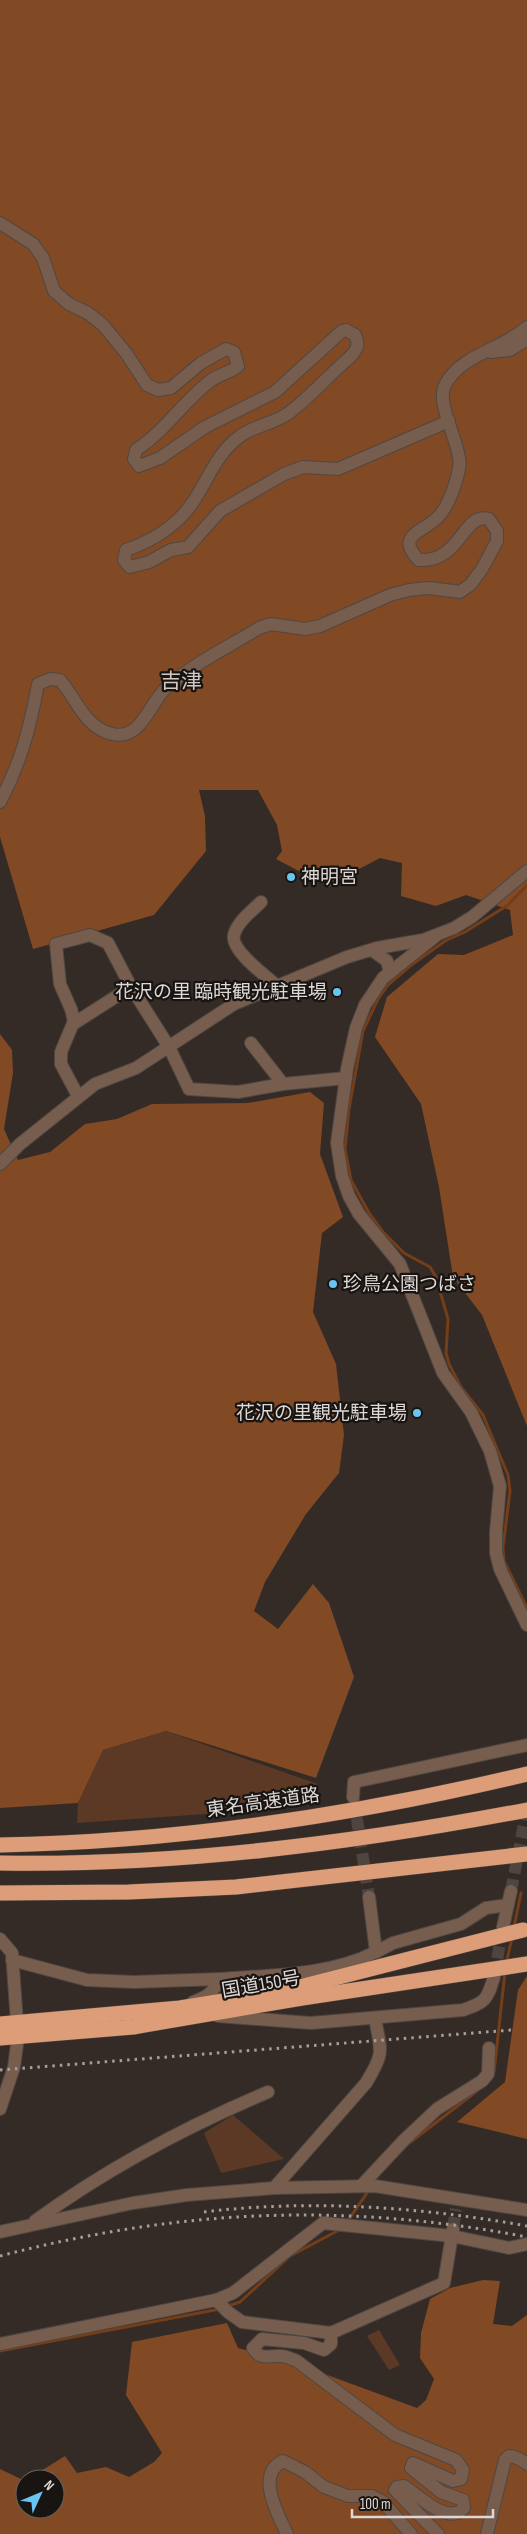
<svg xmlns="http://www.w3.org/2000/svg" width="527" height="2534" viewBox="0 0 527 2534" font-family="'Sofia Sans Condensed','Noto Sans JP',sans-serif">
<rect width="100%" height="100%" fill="#342b26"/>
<!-- green -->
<g fill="#5b3924">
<polygon points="166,1731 318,1784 262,1810 77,1823 78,1803 103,1750"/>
<polygon points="233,2115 284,2159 221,2173 204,2133"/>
<polygon points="379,2330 400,2365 389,2370 367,2336"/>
</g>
<!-- forest -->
<g fill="#824925">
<polygon points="0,0 527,0 527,1426 482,1315 453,1277 439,1187 421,1104 375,1037 387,997 438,954 464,955 513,935 510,910 466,895 436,906 401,896 402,863 380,858 344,877 329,887 276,859 282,851 277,825 258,790 199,790 205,816 206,851 154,915 33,949 0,837"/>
<polygon points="0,1034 12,1050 13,1073 4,1129 18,1160 50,1152 85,1124 117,1119 152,1104 248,1103 310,1092 324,1103 320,1154 343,1217 322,1233 313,1312 336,1364 344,1435 339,1473 306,1514 265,1582 254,1611 278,1629 313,1584 329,1603 354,1677 316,1778 166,1731 103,1750 78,1803 0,1808"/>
<polygon points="527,1976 527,2139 457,2122 505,2082 518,1990"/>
<polygon points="483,2280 500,2281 493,2324 512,2326 527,2315 527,2534 0,2534 0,2469 25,2481 25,2509 55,2509 55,2479 28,2479 65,2456 77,2473 106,2467 129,2477 154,2462 162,2453 126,2395 132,2342 227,2323 238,2348 295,2363 417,2408 426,2400 434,2379 420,2358 421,2333 430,2299 450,2288"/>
</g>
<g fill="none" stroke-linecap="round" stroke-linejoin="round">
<!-- stream -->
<g stroke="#753d18" stroke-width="3">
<polyline points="527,885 508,905 465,932 445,941 410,966 388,985 378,999 363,1031 349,1109 345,1149 351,1180 369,1213 383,1232 404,1253 430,1267 436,1277 448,1319 446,1353 449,1364 461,1387 483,1415 508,1475 510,1491 503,1547 504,1561 527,1608"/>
<polyline points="514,1927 521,1893"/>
<polyline points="506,1964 512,1938"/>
<polyline points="494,2072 505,1972"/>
<polyline points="408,2144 477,2091"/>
<polyline points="347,2222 369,2190"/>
<polyline points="228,2306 240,2302 290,2256 341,2229"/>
<polyline points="0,2351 220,2309"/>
</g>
<!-- minor-tunnel -->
<g stroke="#4e4540" stroke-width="12" stroke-dasharray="12 6" stroke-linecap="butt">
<polyline points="354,1800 369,1897"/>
<polyline points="511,1891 527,1809"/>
<polyline points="494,1976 503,1927"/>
<polyline points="453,2229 456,2209"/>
</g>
<defs>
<g id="minor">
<path d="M0 223 33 244 43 258 54 291 69 304 88 313 103 325 126 353 147 385 158 390 171 388 201 363 226 349 234 352 238 366C230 373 219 374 210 381 183 402 165 431 136 450L134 459 139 466 160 458 205 427 275 392 342 331 346 330 355 335C360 345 357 350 349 358 329 375 311 396 290 412 275 424 254 425 239 437 216 454 208 480 193 502 177 526 152 541 126 550L124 560 130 567 149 562 171 550 188 547 220 511 284 474 303 467 338 469 449 421"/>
<polyline points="491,352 510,350 527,339"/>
<path d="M0 802C21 762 30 728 38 684L50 679 60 680C77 699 84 727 112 734 141 741 149 704 166 688 191 665 230 646 259 628L271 624 305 629 320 626 390 595 409 590 429 588 460 592 471 584 482 569 497 541V531L489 519C463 511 461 563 419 560 394 535 424 532 438 517 445 510 451 496 454 487 457 478 461 467 459 458 457 438 436 402 445 385 461 354 502 350 527 327"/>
<path d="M261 902C252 911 237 922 234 935 230 950 266 976 276 985"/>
<polyline points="437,935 383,978 365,1005 356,1028 347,1069 337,1143 342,1176 349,1196 359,1214 400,1264 443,1373 471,1412 490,1451 500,1486 496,1532 496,1553 500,1569 527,1625"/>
<polyline points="372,950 387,961 390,973"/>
<polyline points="73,1024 131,987"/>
<polyline points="251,1043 283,1084 346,1078"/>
<polyline points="78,1096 61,1064 61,1052 74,1021 71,1009 60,984 56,944 90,935 108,943 131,987 169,1047 189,1089 238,1092 283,1084"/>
<polyline points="0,1164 20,1144 95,1084 136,1068 234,1004 347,957 377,948 423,940 454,928 472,917 527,871"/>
<polyline points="353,1797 354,1782 527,1745"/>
<polyline points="503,1927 511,1891"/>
<polyline points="0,1939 12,1953 18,2037 14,2067 0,2109"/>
<polyline points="376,1952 393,1943 461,1924 486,1908 508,1905"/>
<polyline points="12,1960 87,1980 134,1982 219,1979"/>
<path d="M193 2002C206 1997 214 1993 219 1979 270 1975 328 1976 376 1952L369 1897"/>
<path d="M218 2016 311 2023 463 2010C486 2002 487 2000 494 1977"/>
<polyline points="362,2185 404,2140 437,2109 482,2081 488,2074 489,2048"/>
<path d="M274 2188 366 2083C385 2052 381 2052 375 2018"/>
<path d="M35 2221C108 2168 185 2127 268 2092"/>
<polyline points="0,2232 133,2203 187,2195 274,2188 375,2186 527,2210"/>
<polyline points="216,2300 233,2293 323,2223 452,2236 509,2248 527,2244"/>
<path d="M331 2333V2344L324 2350 304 2343 262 2339 253 2348C260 2361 269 2355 281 2356 286 2356 292 2359 297 2361L395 2435 456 2460 463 2470 461 2479 453 2481 413 2463 411 2468 441 2492 463 2500 464 2508C448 2526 419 2496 404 2486L397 2487 395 2490 438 2534"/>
<polyline points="0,2344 216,2300 228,2312 242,2322 331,2333 444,2283 453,2229"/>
<path d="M287 2534C278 2514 255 2474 283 2461L305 2472 324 2487 348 2496H372L383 2502 411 2534"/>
<path d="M487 2534 505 2460 509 2456C517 2457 521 2459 527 2464"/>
</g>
<g id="highway">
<path d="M0 1845C177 1842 355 1815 527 1774"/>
<path d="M0 1863C177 1866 354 1843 527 1810"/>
<polyline points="0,1893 129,1892 236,1887 527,1854"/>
<polyline points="0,2024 180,2008 284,1991 523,1930"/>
<polyline points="0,2038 133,2027 302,1998 527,1964"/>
</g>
</defs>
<!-- minor casing -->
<use href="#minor" stroke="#4f4742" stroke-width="14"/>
<!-- highway casing -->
<use href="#highway" stroke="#4f4742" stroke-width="16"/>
<!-- minor -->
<use href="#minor" stroke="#775d4e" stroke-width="12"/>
<!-- highway -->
<use href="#highway" stroke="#dd9d78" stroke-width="15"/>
<!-- rail -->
<g stroke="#a59e9b" stroke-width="3" stroke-dasharray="2.5 5" stroke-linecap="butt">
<polyline points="0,2070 512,2030"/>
<path d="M204 2212C311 2199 421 2207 527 2226"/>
<path d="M0 2256C180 2209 344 2202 527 2237"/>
</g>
</g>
<!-- markers -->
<g fill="#68c4f0" stroke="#181412" stroke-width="2">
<circle cx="291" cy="877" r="5"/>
<circle cx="337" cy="992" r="5"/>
<circle cx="333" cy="1284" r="5"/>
<circle cx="417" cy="1413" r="5"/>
</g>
<g text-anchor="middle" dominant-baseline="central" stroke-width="4.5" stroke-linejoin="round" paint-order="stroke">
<!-- poi labels -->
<g font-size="19" fill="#ded8d5" stroke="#181412" text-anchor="start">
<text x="301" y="877">神明宮</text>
<text x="327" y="992" text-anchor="end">花沢の里 臨時観光駐車場</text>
<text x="343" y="1284">珍鳥公園つばさ</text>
<text x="407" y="1413" text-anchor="end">花沢の里観光駐車場</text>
</g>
<!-- street labels -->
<g font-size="19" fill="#ded8d5" stroke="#181412">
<text transform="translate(263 1803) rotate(-8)">東名高速道路</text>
<text transform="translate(261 1985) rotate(-10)">国道150号</text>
</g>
<!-- quarter labels -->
<g font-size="21" fill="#d3c7c1" stroke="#181412">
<text x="181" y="681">吉津</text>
</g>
</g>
<!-- north arrow -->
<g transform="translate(40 2494) rotate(46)"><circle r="24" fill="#181412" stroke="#676260"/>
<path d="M0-4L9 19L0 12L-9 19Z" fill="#68c4f0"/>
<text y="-8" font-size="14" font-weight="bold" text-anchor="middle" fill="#ded8d5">N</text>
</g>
<!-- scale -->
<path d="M352 2509v8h141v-8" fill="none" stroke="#ded8d5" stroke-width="2.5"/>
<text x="360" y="2509" font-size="15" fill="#ded8d5" stroke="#181412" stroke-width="4" paint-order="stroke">100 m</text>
</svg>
